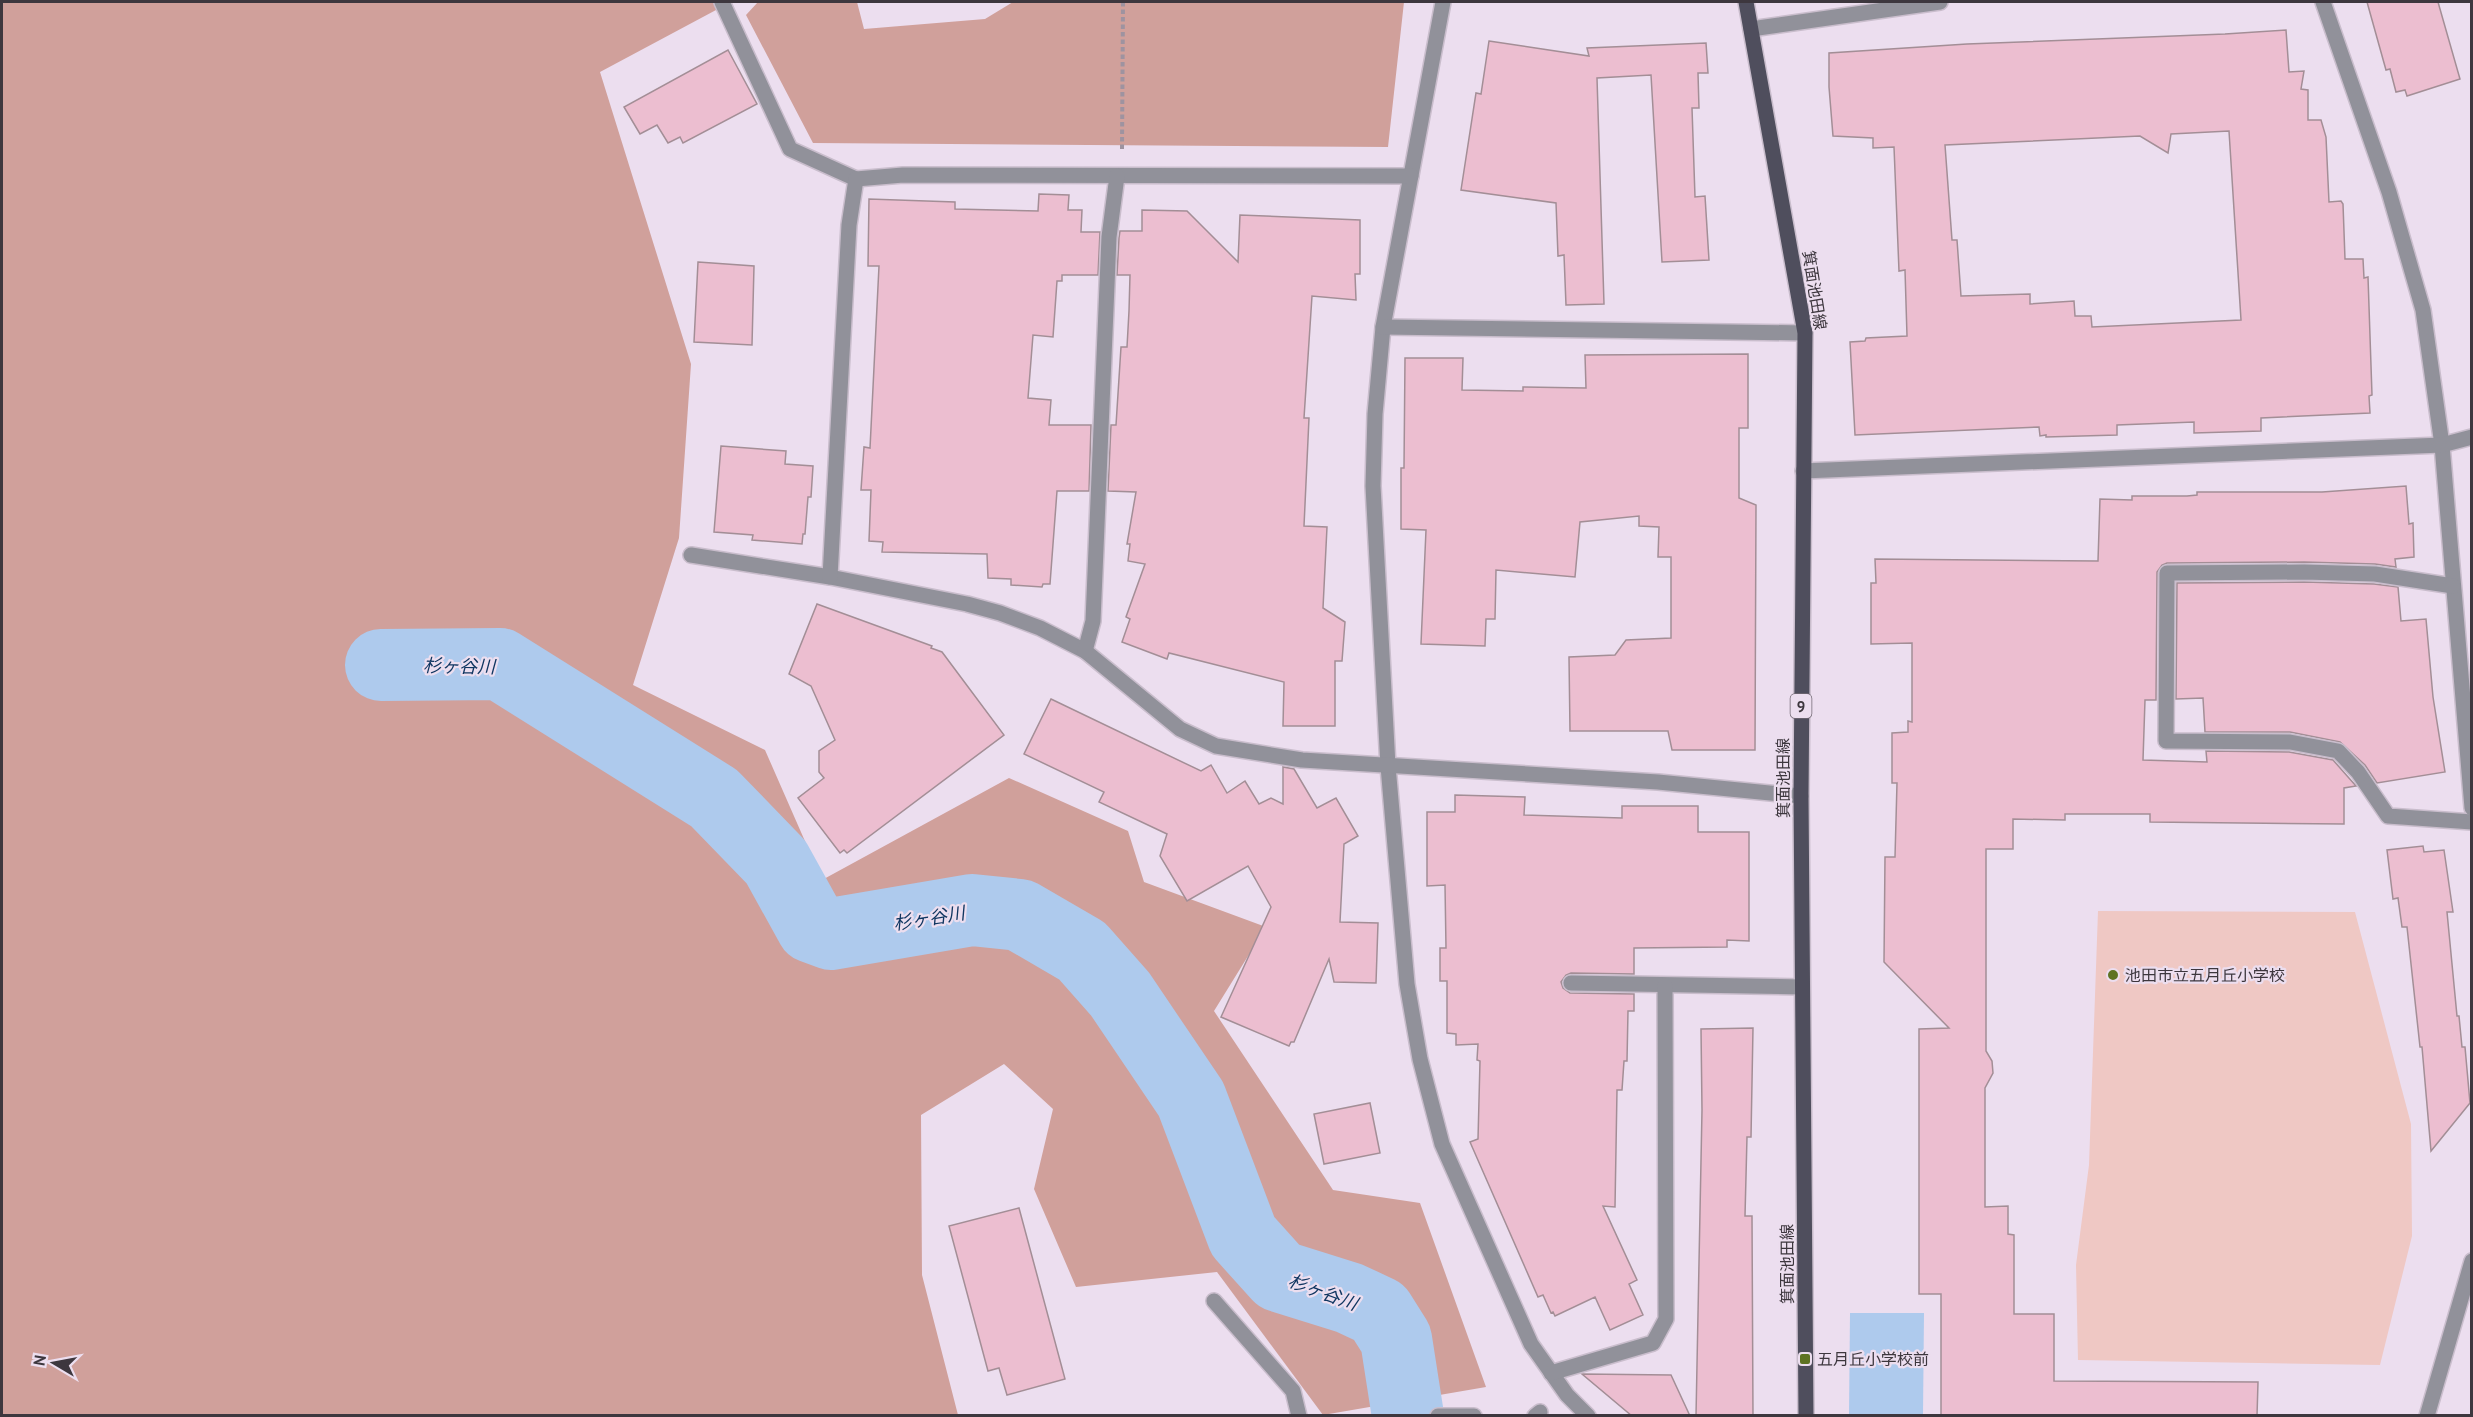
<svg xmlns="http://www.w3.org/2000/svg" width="2473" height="1417" viewBox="0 0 2473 1417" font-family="'PT Sans','Noto Sans JP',sans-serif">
<rect width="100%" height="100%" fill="#ecdeef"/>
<!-- green -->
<polygon fill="#efc8c4" points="2098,911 2355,912 2411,1124 2412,1236 2380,1365 2078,1360 2076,1265 2089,1165"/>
<!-- forest -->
<g fill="#d0a09b">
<polygon points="2,2 731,2 600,72 691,364 679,538 633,685 765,750 822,880 1009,778 1128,831 1144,882 1266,927 1214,1011 1333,1190 1420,1203 1486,1387 1323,1415 1217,1272 1076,1287 1034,1189 1053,1109 1004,1064 921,1115 922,1275 958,1415 2,1416"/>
<polygon points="758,2 857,2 864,29 985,19 1013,2 1404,2 1388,147 813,143 746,15"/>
</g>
<!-- water -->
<polygon fill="#aecaed" points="1850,1313 1924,1313 1923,1415 1849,1415"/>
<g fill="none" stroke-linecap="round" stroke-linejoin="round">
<!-- river -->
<polyline stroke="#aecaed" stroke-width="72" points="381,665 500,664 714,798 776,862 812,927 831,934 972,910 1020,915 1082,951 1120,994 1191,1099 1243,1236 1279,1276 1349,1298 1379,1312 1396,1339 1408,1416"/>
</g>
<!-- building -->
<g fill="#ecbed0" stroke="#a38e96" stroke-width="1.5" fill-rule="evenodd">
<polygon points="2367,2 2438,2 2460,79 2407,96 2405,90 2396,92 2390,69 2386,70"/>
<path d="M2286 30 2289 72 2304 71 2301 89 2308 90V120H2321L2326 137 2329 202 2341 201 2343 204 2345 259H2363L2364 278 2368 277 2372 395 2369 396 2370 413 2261 418V431L2194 433V422L2117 425V435L2046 437V435L2040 436 2039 427 1855 435 1850 342 1865 341 1866 338 1907 336 1905 270 1899 271 1894 147 1873 148V138L1833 136 1829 87V53L1967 44 2225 34ZM2229 131 2241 320 2092 327 2091 316H2075L2074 301 2030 304V294L1961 296 1957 240H1952L1945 145 2140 136 2168 153 2171 134Z"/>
<polygon points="1489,41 1589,56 1587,48 1706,43 1708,73 1698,73 1699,108 1692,108 1695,197 1705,196 1709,260 1662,262 1651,75 1597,78 1604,304 1566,305 1564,255 1558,256 1556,203 1461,190 1476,93 1481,94"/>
<polygon points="728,50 757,104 683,143 680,137 668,143 657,125 640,134 624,107"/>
<polygon points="1039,194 1069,195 1068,210 1082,210 1081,232 1100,232 1098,275 1062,275 1062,281 1057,281 1053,337 1033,335 1028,398 1051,400 1049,425 1091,425 1089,491 1057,491 1050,584 1043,584 1042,587 1011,585 1011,579 988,578 987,554 882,552 883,542 869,541 871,490 861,490 864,447 870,448 879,266 868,266 869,199 955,202 955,209 1038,211"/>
<polygon points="1142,210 1187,211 1238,262 1240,215 1360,220 1360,274 1355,274 1356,300 1312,296 1304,418 1309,418 1304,526 1327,527 1323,608 1345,622 1342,661 1335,661 1335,726 1283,726 1284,682 1169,653 1167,659 1122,642 1130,619 1126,617 1145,564 1128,561 1130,544 1127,544 1136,492 1108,491 1111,425 1116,425 1121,347 1127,347 1129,311 1130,275 1117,275 1119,238 1120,231 1142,231"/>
<polygon points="698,262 754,266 752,345 694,342"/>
<polygon points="1748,354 1748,428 1739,428 1739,498 1756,505 1755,750 1672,750 1668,731 1570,731 1569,657 1615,655 1626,640 1671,638 1671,557 1658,557 1659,527 1639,526 1639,516 1580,522 1575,577 1496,570 1495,619 1486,619 1485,646 1421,644 1426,530 1401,529 1401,468 1404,468 1405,358 1463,358 1462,390 1523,391 1523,387 1586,388 1585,355"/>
<polygon points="721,446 786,451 785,464 813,466 811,497 808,497 805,534 803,534 802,544 752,540 753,535 714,532"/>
<polygon points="2406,486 2409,524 2413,523 2414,557 2395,559 2396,567 2375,564 2304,562 2167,563 2162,565 2157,572 2156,700 2145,700 2143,760 2207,762 2206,751 2289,752 2333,760 2356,786 2344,788 2344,824 2150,822 2150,814 2065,814 2065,820 2013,819 2013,849 1986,849 1986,1051 1992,1061 1993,1073 1985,1088 1985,1207 2008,1206 2008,1234 2014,1235 2014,1314 2054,1314 2054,1381 2258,1382 2257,1416 1941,1416 1941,1294 1919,1294 1919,1029 1949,1028 1884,962 1885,857 1895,857 1897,783 1892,783 1892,733 1908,732 1908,721 1912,722 1912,643 1871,644 1871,583 1876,583 1875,559 2098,561 2100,499 2132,500 2132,496 2187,496 2197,495 2197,492 2322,492"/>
<polygon points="2304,582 2374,584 2398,587 2401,621 2426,619 2433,697 2445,772 2377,783 2365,765 2340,742 2290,732 2205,732 2203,698 2176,699 2177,583"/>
<polygon points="817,604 932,646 931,648 942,652 1004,735 847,853 844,850 840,853 798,798 824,778 819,772 819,751 835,740 811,686 789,674"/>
<polygon points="1051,699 1201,771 1211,765 1227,793 1245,781 1259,804 1271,798 1283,804 1283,767 1294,769 1317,808 1336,798 1358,836 1344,844 1340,922 1378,923 1376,983 1334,982 1329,959 1294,1042 1291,1042 1289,1046 1221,1017 1271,907 1248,866 1187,901 1160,856 1167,834 1099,802 1104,792 1024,754"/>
<polygon points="1455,795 1525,797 1524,815 1622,818 1622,806 1698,806 1698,832 1749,832 1749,941 1727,940 1727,947 1634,948 1634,974 1571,973 1566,975 1561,982 1563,988 1570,993 1634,994 1634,1011 1628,1011 1627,1061 1624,1061 1622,1090 1617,1090 1615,1207 1603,1206 1637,1280 1629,1284 1643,1315 1610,1330 1595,1297 1555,1316 1553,1312 1551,1313 1543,1295 1538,1297 1470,1142 1478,1139 1480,1061 1477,1060 1478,1044 1456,1045 1456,1034 1447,1033 1447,981 1440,981 1440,948 1446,948 1445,885 1427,886 1427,812 1455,812"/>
<polygon points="2423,846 2424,852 2444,850 2453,912 2447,912 2457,1016 2459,1016 2462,1047 2465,1047 2470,1103 2431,1151 2422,1047 2420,1047 2407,927 2402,927 2398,898 2393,899 2387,850"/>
<polygon points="1753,1028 1751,1137 1747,1137 1745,1216 1752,1216 1753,1416 1696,1416 1702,1110 1701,1029"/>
<polygon points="1370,1103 1380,1153 1324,1164 1314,1114"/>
<polygon points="1019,1208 1065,1379 1007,1395 999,1368 988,1371 949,1226"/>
<polygon points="1582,1374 1671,1375 1690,1416 1632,1416"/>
</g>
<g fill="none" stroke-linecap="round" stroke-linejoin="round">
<defs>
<g id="minor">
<polyline points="722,2 790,149 856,179"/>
<polyline points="1443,2 1383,327 1375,414 1373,486 1388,766 1407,984 1420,1059 1442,1144 1531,1344 1567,1395 1588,1416"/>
<polyline points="2323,2 2389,192 2423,310 2442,445 2472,808"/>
<polyline points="1751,29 1940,2"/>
<polyline points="1383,327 1805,333"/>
<polyline points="1803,471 2442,445 2472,437"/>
<polyline points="691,555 830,577 967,604 1000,613 1040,628 1085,651 1180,729 1216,746 1302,760 1658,782 1801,796"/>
<polyline points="830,577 849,225 856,179 903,175 1411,176"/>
<polyline points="2453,586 2375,574 2304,572 2167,573 2166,741 2290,742 2338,751 2358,772 2388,816 2472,822"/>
<polyline points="1085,651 1093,621 1109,237 1117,176"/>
<polyline points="1571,983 1802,987"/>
<polyline points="1214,1301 1293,1391 1299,1416"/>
<polyline points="1551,1373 1653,1343 1666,1319 1665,986"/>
<polyline points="1438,1416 1474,1416"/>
<polyline points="1535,1416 1540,1412"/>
<polyline points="2427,1416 2472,1261"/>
</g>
<polyline id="major" points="1746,2 1805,333 1801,796 1806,1416"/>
</defs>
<!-- minor casing -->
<use href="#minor" stroke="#c9bdcc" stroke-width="18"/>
<!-- major casing -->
<use href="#major" stroke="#c9bdcc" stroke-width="18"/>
<!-- path -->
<polyline stroke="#9e93a0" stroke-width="4" stroke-dasharray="4.5 3" stroke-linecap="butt" points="1122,149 1123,2"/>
<!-- minor -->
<use href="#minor" stroke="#91919a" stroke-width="15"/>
<!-- major -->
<use href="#major" stroke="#4f4e5d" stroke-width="15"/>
</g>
<!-- markers -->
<g fill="#5e7323" stroke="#ecdeef" stroke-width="2">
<circle cx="2113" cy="975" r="6"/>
<rect x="1799" y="1353" width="12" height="12" rx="3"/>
</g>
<g text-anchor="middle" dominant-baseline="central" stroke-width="4.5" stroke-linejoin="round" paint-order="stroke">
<!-- shield labels -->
<rect fill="#ecdeef" stroke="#726973" stroke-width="1.5" x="1790.5" y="694" width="21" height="24" rx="4.5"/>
<g font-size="15" font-weight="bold" fill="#3d373e">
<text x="1801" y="706">9</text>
</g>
<!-- street labels -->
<g font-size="16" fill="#3d373e" stroke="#ecdeef">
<text transform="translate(1815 290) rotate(81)">箕面池田線</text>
<text transform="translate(1783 778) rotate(-90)">箕面池田線</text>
<text transform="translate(1787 1264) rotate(-90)">箕面池田線</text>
</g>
<!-- poi labels -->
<g font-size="16" fill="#3d373e" stroke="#ecdeef" text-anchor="start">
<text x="2125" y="975">池田市立五月丘小学校</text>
<text x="1817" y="1359">五月丘小学校前</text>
</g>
<!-- water labels -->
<g font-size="18" font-style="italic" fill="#103661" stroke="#ecdeef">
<text transform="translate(459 666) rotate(1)">杉ヶ谷川</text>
<text transform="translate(929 918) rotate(-9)">杉ヶ谷川</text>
<text transform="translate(1323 1292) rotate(20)">杉ヶ谷川</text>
</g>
</g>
<!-- border -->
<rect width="2473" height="1417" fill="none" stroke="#3d373e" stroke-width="6"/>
<!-- north arrow -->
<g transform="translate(54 1363) rotate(280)" stroke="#ecdeef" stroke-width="4.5" paint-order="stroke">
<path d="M0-4.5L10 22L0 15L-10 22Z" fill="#3d373e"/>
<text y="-9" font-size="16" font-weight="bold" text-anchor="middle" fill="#3d373e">N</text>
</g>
</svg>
